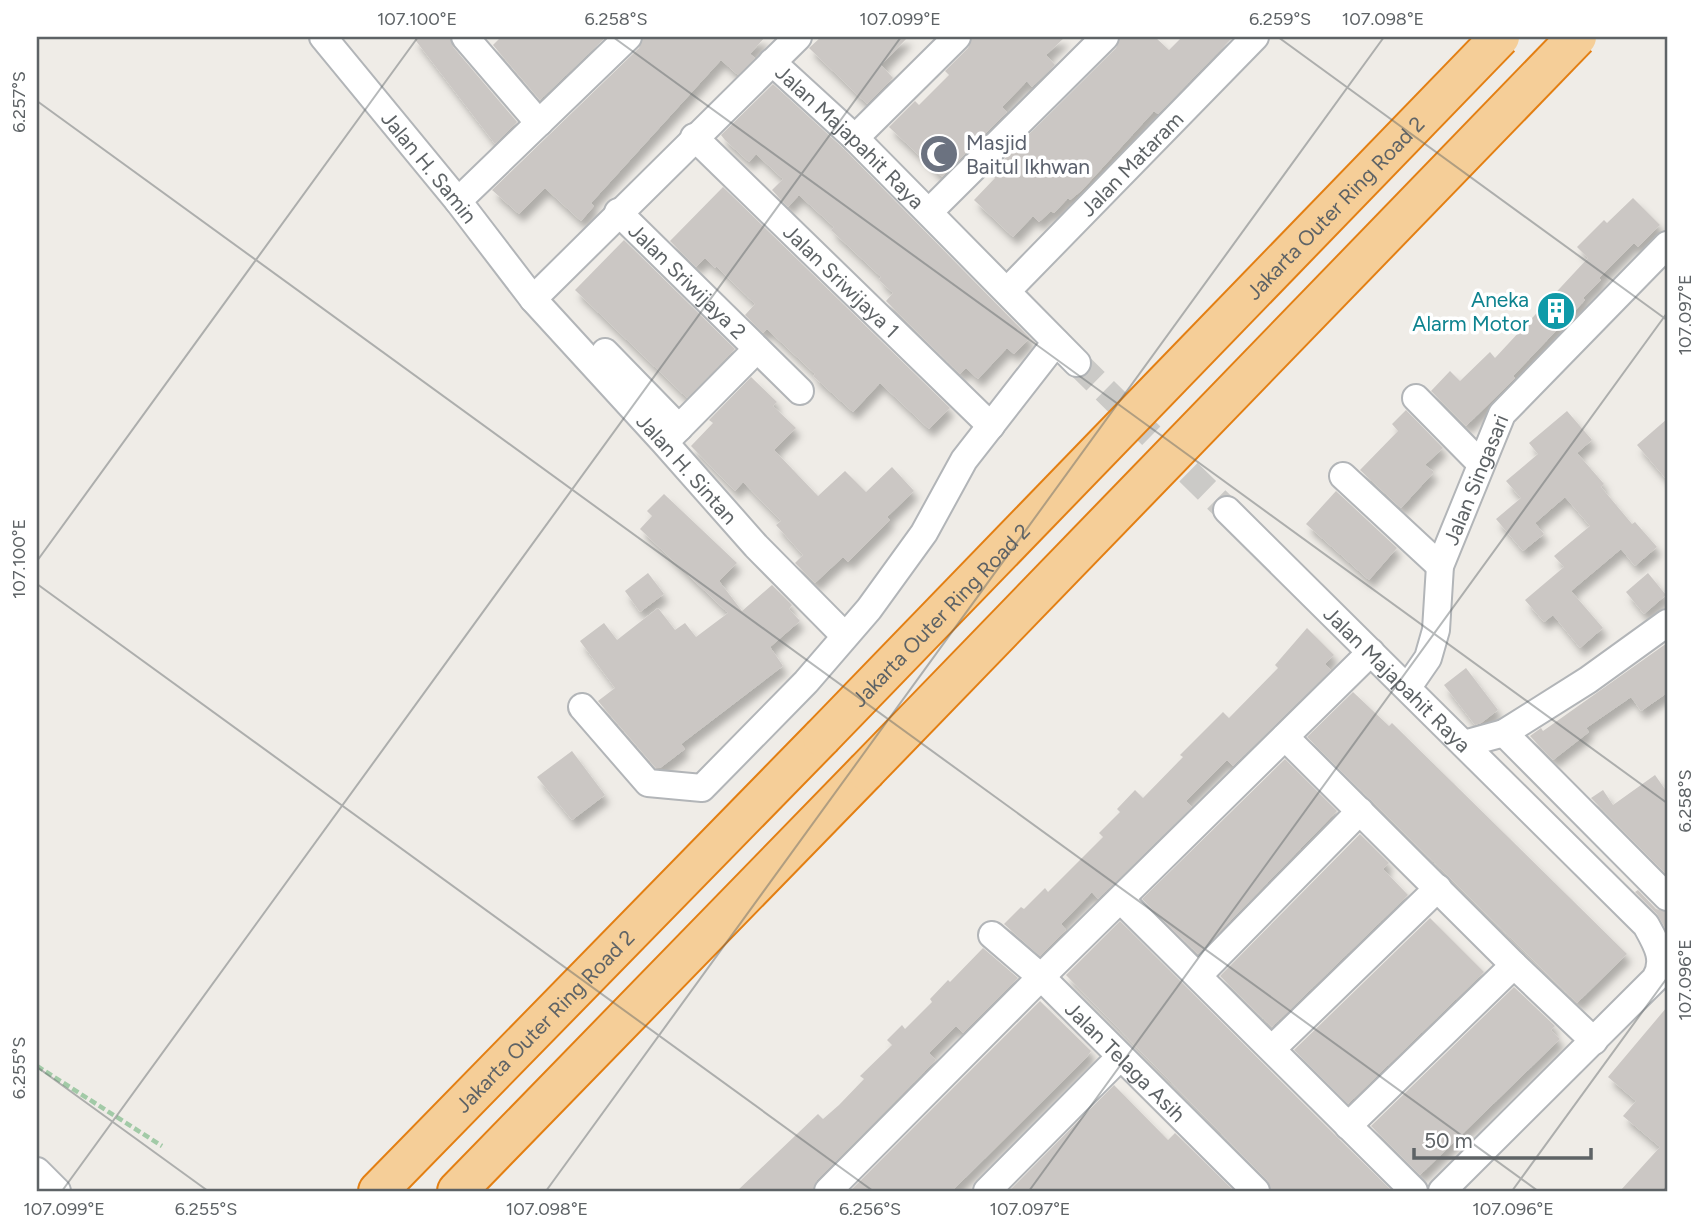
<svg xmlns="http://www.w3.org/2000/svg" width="1704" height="1228" viewBox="0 0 1704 1228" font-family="Figtree,sans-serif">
<defs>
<filter id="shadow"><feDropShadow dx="4.5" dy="8" stdDeviation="3.5" flood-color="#0004"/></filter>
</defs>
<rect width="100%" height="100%" fill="#efece7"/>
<!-- building -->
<g fill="#cbc7c4" filter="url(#shadow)">
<polygon points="413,37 450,37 453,47 517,122 495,144"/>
<polygon points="501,37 606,37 540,100 493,45"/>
<polygon points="643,37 765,37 750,54 755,58 738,75 721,60 591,203 594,206 581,221 545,188 519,214 492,190 639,48"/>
<polygon points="821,37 908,37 881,65 893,78 867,104 809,48"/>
<polygon points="972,37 1065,37 1046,55 1055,65 1032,87 1027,81 1002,107 1007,112 942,177 889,127 915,101 919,105 949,75 945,71 968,48"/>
<polygon points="1120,37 1155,37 1169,50 1182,37 1233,37 1158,114 1154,111 1082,190 1070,200 1068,198 1054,213 1051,211 1039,222 1033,216 1013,237 974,200 995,178 990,173 1116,48"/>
<polygon points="773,84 844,149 1030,338 1014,354 1007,348 978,379 966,368 960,374 886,301 893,293 879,280 881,277 831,230 834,227 799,195 788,207 772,190 783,179 756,154 749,162 725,140 721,135"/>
<polygon points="723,187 950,408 929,429 880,383 853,412 813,376 815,374 767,329 763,333 745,315 755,304 716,266 715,268 705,258 696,267 670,241"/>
<polygon points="1633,198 1660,225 1638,247 1634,243 1599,278 1601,280 1583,298 1585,300 1513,376 1515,378 1466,426 1431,391 1450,371 1460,381 1490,352 1495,358 1588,258 1577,247 1604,220 1607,223"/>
<polygon points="624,240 735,349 687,398 575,290"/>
<polygon points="751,377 777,402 773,406 796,428 774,450 818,496 845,471 866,492 892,467 914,491 887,517 890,520 848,562 843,557 815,583 795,563 803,555 776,525 781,521 743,482 735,491 691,446 713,423 709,420"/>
<polygon points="1406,410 1443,448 1425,465 1434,472 1401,508 1360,470 1398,431 1392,424"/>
<polygon points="1567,411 1592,440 1577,453 1604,484 1601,487 1632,524 1635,522 1657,547 1635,566 1621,549 1571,591 1603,628 1580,648 1553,615 1544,622 1525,600 1564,567 1554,556 1590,526 1565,497 1535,523 1544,534 1523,551 1496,519 1521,498 1506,481 1538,454 1529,443"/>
<polygon points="1667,419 1667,480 1637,445"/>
<polygon points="1336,491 1397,548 1369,580 1306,524"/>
<polygon points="664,494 737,563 719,581 742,611 772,585 792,605 789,609 800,621 770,647 783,666 681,744 685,749 660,768 656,768 598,701 615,688 580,641 604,623 617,640 658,608 675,630 685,623 696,637 728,613 640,529 652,516 647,511"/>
<polygon points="648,573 664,594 640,612 625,591"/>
<polygon points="1648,573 1666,595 1644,614 1626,592"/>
<polygon points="1307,628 1334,655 1325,664 1331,670 1233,766 1227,760 1186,801 1192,807 1098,899 1092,892 1061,924 1066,930 1040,956 1004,924 1021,907 1024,909 1045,888 1048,892 1103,837 1099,833 1120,812 1117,809 1135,790 1143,798 1183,757 1180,755 1223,712 1229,718 1278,668 1275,665"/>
<polygon points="1667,643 1667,693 1641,711 1631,697 1586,728 1589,732 1553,760 1530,736 1541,728 1543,731"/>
<polygon points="1466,668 1498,710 1481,723 1475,725 1444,685"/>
<polygon points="1353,692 1389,726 1392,723 1627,954 1577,1003 1307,737"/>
<polygon points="572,751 605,795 572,820 537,777"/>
<polygon points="1285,759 1337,811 1198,954 1142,899"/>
<polygon points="1655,775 1667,792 1667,875 1591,798 1603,790 1613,805"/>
<polygon points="1360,834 1389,863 1383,869 1408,895 1272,1027 1220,976"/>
<polygon points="1638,890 1656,909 1667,912 1667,931 1657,914 1635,892"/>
<polygon points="1430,918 1484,972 1348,1104 1294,1050"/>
<polygon points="1120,921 1337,1137 1392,1191 1271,1191 1267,1180 1066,975"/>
<polygon points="983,948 1018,978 963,1033 956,1026 929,1053 936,1060 817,1180 813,1191 737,1191 818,1114 823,1119 839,1105 864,1079 860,1076 892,1045 887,1040 902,1025 905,1029 932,1002 930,999 948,980 950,982"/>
<polygon points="1514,987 1555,1026 1551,1030 1560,1039 1420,1175 1371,1126"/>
<polygon points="1040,1001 1091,1051 1086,1058 952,1191 850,1191"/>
<polygon points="1667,1007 1667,1184 1661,1191 1620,1191 1660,1147 1623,1116 1636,1101 1608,1077"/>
<polygon points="1114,1085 1168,1140 1175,1133 1234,1191 1009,1191"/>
</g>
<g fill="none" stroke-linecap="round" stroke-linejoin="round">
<!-- minor-tunnel -->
<polyline stroke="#cbcac7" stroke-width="26" stroke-dasharray="26 13" stroke-linecap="butt" points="1077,363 1227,510"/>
<defs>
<g id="minor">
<path id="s1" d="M323 37 458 201 533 299 664 442 756 546 845 636"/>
<polyline points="465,37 539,123"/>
<path id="s2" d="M772 62 855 138 1077 363"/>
<path id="s3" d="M694 137 991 426"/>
<polyline points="855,138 957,37"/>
<polyline points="458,201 628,37"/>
<path id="s4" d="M618 212 800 391"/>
<polyline points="929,212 1105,37"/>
<path id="s5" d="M1007 291 1255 37"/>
<polyline points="533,299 798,37"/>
<polyline points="605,352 679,428"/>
<polyline points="1416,398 1481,464"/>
<polyline points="667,440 757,349"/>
<polyline points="1343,476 1440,566"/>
<path id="s6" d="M1227 510 1646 925C1656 943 1667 960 1655 979L1442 1191"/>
<path id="s7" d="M1408 687 1428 658 1436 630 1440 566 1502 414 1667 245"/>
<polyline points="582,707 648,783 702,788 806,682 869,609 924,533 964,460 1056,342"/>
<polyline points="1504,733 1588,680 1667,623"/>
<polyline points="1285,737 1514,965 1594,1041"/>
<polyline points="1464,744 1504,733 1667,897"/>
<polyline points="1121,900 1414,1191"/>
<path id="s8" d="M992 935 1041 977 1256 1191"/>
<polyline points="1199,975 1360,811"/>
<polyline points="1273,1048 1438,888"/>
<polyline points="1348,1126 1514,965"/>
<polyline points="37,1171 57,1191"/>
<polyline points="828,1191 1041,977 1371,652"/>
<polyline points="987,1191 1120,1057"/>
</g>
<g id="motorway">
<path id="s9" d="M378 1191 822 737"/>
<polyline points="457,1191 866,771"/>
</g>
</defs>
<!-- minor casing -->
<use href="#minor" stroke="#b2b5b8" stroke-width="30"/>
<!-- motorway casing -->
<use href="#motorway" stroke="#e37f13" stroke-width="42"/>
<!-- path -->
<polyline stroke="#a2caa7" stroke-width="4.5" stroke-dasharray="7 3.5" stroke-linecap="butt" points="37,1066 162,1146"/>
<!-- minor -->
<use href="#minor" stroke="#fff" stroke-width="26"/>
<!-- motorway -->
<use href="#motorway" stroke="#f5ce98" stroke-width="38"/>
<defs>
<g id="motorway-bridge">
<path id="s10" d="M822 737 1500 37"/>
<polyline points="866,771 1577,37"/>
</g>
</defs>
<!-- motorway-bridge casing -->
<use href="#motorway-bridge" stroke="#e37f13" stroke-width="42" stroke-linecap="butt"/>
<!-- motorway-bridge -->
<use href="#motorway-bridge" stroke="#f5ce98" stroke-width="38"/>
</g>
<!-- ticks -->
<path fill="none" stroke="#5e6366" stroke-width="2" stroke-opacity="0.45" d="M613 37 1667 803M1278 37 1667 320M37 101 1538 1191M37 561 418 37M37 584 873 1191M37 1067 208 1191M62 1191 901 37M546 1191 1384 37M1029 1191 1667 313M1512 1191 1667 978"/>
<!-- icons -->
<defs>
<symbol id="mosque-disc" viewBox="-11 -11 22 22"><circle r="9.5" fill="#6b7280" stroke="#fff"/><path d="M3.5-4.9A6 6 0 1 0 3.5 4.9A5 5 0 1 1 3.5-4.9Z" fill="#fff"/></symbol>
<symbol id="building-disc" viewBox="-11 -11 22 22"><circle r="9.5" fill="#0f9aa8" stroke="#fff"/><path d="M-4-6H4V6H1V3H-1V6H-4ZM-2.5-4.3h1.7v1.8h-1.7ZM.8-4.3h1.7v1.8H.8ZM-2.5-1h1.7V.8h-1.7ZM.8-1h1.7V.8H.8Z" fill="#fff"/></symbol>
</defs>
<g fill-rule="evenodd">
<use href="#mosque-disc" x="917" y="132" width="44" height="44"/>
<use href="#building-disc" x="1534" y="289" width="44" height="44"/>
</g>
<g text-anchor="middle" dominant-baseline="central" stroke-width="7" stroke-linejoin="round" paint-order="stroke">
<!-- street labels -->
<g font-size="21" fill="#5e6366" stroke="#fff">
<text stroke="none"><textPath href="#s2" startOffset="108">Jalan Majapahit Raya</textPath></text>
<text stroke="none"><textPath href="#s5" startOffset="178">Jalan Mataram</textPath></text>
<text stroke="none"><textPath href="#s1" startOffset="168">Jalan H. Samin</textPath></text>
<text stroke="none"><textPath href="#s10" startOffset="737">Jakarta Outer Ring Road 2</textPath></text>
<text stroke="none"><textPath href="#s4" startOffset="98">Jalan Sriwijaya 2</textPath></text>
<text stroke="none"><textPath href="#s3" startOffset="206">Jalan Sriwijaya 1</textPath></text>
<text stroke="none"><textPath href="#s1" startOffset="565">Jalan H. Sintan</textPath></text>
<text stroke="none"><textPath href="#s7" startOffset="222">Jalan Singasari</textPath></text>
<text stroke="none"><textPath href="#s10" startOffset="170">Jakarta Outer Ring Road 2</textPath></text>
<text stroke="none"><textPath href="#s6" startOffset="240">Jalan Majapahit Raya</textPath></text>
<text stroke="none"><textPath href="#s9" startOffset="238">Jakarta Outer Ring Road 2</textPath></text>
<text stroke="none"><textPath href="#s8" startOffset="184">Jalan Telaga Asih</textPath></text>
</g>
<!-- worship labels -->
<g font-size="21" fill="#5b616d" stroke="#fff" text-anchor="start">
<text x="966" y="142">Masjid<tspan x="966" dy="24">Baitul Ikhwan</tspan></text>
</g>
<!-- culture labels -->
<g font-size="21" fill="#0d838f" stroke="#fff" text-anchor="end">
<text x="1529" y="299">Aneka<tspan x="1529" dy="24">Alarm Motor</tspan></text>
</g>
</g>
<!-- border -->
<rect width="1704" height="1228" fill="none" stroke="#ffffff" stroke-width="77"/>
<!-- scale -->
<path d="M1414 1148v10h177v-10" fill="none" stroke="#5e6366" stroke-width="3.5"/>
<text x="1424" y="1148" font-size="21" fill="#5e6366" stroke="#ffffff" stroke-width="5" paint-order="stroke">50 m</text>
<rect x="38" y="38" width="1628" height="1152" fill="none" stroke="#5e6366" stroke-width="2.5"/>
<g font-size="18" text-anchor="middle" fill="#5e6366">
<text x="417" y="25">107.100°E</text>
<text x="616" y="25">6.258°S</text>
<text x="900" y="25">107.099°E</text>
<text x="1280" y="25">6.259°S</text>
<text x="1383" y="25">107.098°E</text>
<text transform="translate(19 102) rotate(-90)" y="6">6.257°S</text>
<text transform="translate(1685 315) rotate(-90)" y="6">107.097°E</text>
<text transform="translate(19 559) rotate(-90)" y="6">107.100°E</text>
<text transform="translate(1685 801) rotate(-90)" y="6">6.258°S</text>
<text transform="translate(1685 980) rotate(-90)" y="6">107.096°E</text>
<text transform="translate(19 1068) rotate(-90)" y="6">6.255°S</text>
<text x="64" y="1215">107.099°E</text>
<text x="206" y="1215">6.255°S</text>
<text x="547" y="1215">107.098°E</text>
<text x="870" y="1215">6.256°S</text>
<text x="1030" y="1215">107.097°E</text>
<text x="1513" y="1215">107.096°E</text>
</g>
</svg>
